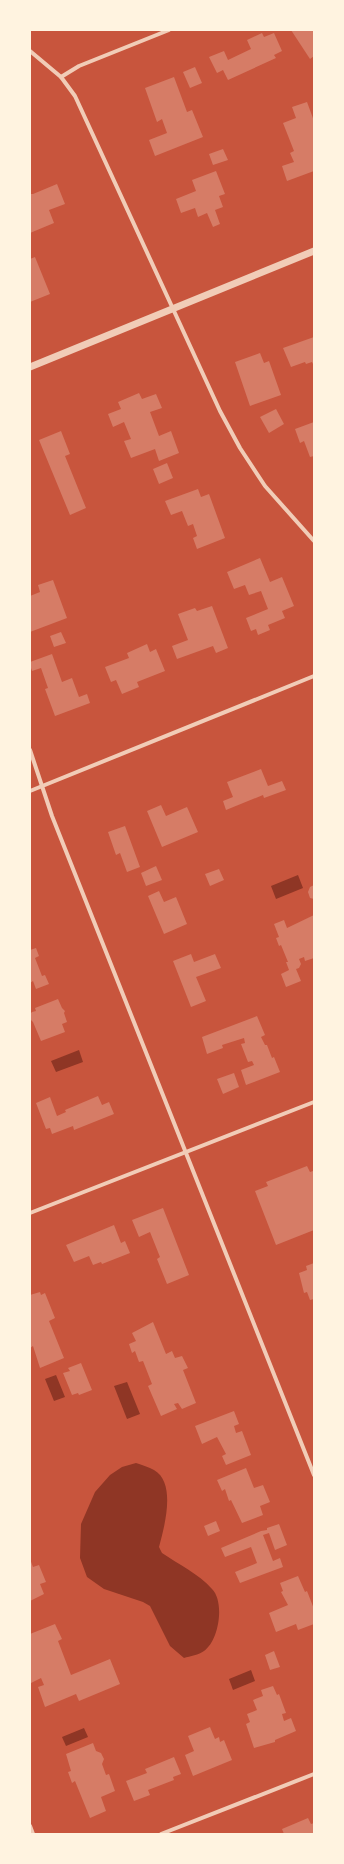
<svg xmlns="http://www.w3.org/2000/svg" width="344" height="1864" viewBox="0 0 344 1864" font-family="'Space Grotesk',sans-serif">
<rect width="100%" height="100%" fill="#c8553d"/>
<!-- water -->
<g fill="#8f3625">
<polygon points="298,875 303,888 276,899 271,886"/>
<polygon points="79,1050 83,1062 56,1072 51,1061"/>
<polygon points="56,1375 65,1397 54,1401 45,1379"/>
<polygon points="127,1382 140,1414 127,1419 114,1386"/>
<path d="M136 1463C142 1465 149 1467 154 1470 177 1483 164 1528 159 1547L162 1553C178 1564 199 1574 212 1589 225 1602 219 1641 204 1651 199 1655 190 1656 184 1658L170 1646 150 1606 143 1602 104 1589 87 1577 80 1558 81 1524 95 1492 110 1475 122 1467Z"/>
<polygon points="251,1670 255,1681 233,1690 229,1679"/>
<polygon points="84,1728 88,1737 66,1746 62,1737"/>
</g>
<!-- building -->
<g fill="#d67c66">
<polygon points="291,30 314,30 314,56 310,59"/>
<polygon points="262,33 264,37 274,33 282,51 274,55 276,58 228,80 223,70 217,73 209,57 224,51 228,60 251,49 247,40"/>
<polygon points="195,67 202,83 190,88 183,72"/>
<polygon points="174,77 187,112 192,110 203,137 155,156 149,140 167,133 162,119 157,122 145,88"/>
<polygon points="307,102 314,121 314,171 287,181 282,166 294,162 290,153 294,151 283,123 296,118 292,107"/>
<polygon points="223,149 228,160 213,165 209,154"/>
<polygon points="216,171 225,194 219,196 223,207 215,210 220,224 213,227 207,213 198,217 195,208 181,213 176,199 196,191 192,180"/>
<polygon points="57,184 65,204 49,210 54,223 30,233 30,194 33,194"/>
<polygon points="35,257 50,294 30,302 30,259"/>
<polygon points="314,337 314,366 312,362 306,364 305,362 291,367 283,348"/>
<polygon points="260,353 264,363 269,361 281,395 250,406 235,362"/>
<polygon points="139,393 142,399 156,394 162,408 150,412 159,436 171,431 179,453 159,461 155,449 131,458 124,441 131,439 124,422 113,427 108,414 121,409 118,402"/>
<polygon points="276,409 284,424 269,433 260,417"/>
<polygon points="314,422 314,456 310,457 304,441 300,443 295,429"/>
<polygon points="61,431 70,454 65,456 86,508 70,515 39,440"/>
<polygon points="167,463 173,478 159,484 153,469"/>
<polygon points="198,489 201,497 209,494 225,538 197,549 193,538 197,536 193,524 188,526 182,511 171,515 165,501"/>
<polygon points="260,558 270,582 282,577 294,606 282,611 285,618 268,625 270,630 258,635 256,629 251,631 246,618 268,609 261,591 249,595 245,585 234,589 227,572"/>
<polygon points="53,580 67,618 30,632 30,596 40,592 38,585"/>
<polygon points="212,606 228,648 216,653 213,646 177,659 172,646 188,640 178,614 195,608 197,611"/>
<polygon points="61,632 66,643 54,647 50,636"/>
<polygon points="147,644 150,652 156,649 165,671 137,682 139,687 122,694 116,680 111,682 105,667 129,658 127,653"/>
<polygon points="52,654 62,682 72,678 79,697 87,694 90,703 55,716 45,689 48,688 41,668 32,671 30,665 30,662"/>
<polygon points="261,769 268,786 282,781 286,790 264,798 263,795 226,810 223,801 233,797 227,782"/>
<polygon points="161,805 166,816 187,807 198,832 162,847 147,811"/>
<polygon points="125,826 140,867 127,872 120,853 116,855 108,832"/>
<polygon points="156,866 162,880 146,886 141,873"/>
<polygon points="219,869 224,880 210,886 205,874"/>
<polygon points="314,885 314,899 310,898 308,892 310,887"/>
<polygon points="159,891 164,902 176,897 187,924 164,934 148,896"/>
<polygon points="314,915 314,958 305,961 304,957 299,959 301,964 299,968 296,969 301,981 286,987 281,974 289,970 286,962 288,962 281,945 279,946 276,938 279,937 274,924 284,920 287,928"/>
<polygon points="36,948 39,956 35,958 42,976 45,975 49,984 36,989 33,981 30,983 30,950"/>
<polygon points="191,954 194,962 215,954 221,968 196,977 206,1001 191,1007 173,961"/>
<polygon points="58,999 62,1008 65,1011 64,1013 67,1022 62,1024 65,1032 41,1041 33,1022 30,1019 30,1014 32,1012 36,1011 35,1008"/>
<polygon points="257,1016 265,1035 261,1037 265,1045 267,1045 272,1058 274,1057 280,1072 246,1085 241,1070 254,1065 252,1061 248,1062 241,1044 245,1043 244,1038 222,1045 223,1048 207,1054 202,1037"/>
<polygon points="234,1073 239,1087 223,1094 217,1079"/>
<polygon points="98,1096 102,1105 109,1102 114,1114 74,1130 73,1126 52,1134 50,1128 46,1129 36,1103 50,1097 57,1116 66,1112 65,1110"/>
<polygon points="307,1166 310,1172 313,1171 314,1175 314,1230 276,1245 255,1191 268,1186 266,1182"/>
<polygon points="163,1208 189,1275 167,1284 157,1259 160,1257 150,1232 139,1237 132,1220"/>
<polygon points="114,1225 121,1243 125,1241 130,1253 102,1264 101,1262 93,1265 89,1256 74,1262 66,1245"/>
<polygon points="314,1263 314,1299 310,1300 307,1292 304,1293 299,1273 307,1270 306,1266"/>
<polygon points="40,1292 41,1295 45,1293 55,1318 49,1321 64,1358 40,1368 33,1346 30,1348 30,1295"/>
<polygon points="153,1322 166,1354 172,1351 175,1358 182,1356 188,1368 183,1370 196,1403 182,1409 178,1403 174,1404 177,1409 161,1416 148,1386 152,1384 143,1361 139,1362 135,1351 132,1353 129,1344 136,1341 132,1333"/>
<polygon points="81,1363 92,1390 79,1395 78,1393 72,1395 63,1373 70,1371 68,1368"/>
<polygon points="234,1411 239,1424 234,1426 236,1433 242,1431 251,1455 226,1465 222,1456 226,1454 217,1437 202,1444 195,1426"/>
<polygon points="246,1468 254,1488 263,1485 270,1502 260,1506 263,1515 242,1523 231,1500 229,1501 225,1489 222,1491 217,1480"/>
<polygon points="216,1521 220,1531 208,1536 204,1526"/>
<polygon points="279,1524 287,1545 275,1550 269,1533 263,1535 273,1561 280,1558 283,1567 240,1583 235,1572 257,1563 251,1547 225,1557 221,1548 261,1531 267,1530 267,1528"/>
<polygon points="30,1559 33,1567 39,1565 46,1582 40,1584 44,1594 30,1601"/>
<polygon points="298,1576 305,1592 307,1591 314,1609 314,1624 298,1630 296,1624 276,1632 269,1613 288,1605 281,1592 283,1591 280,1583"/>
<polygon points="55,1624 62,1639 58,1641 71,1675 110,1659 120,1684 79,1701 76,1694 45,1707 38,1687 44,1685 41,1678 31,1683 30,1680 30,1634"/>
<polygon points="274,1651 280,1667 270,1670 265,1655"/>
<polygon points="273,1686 277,1695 279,1694 286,1713 282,1714 284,1721 291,1718 296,1731 275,1740 275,1742 254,1748 246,1724 250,1722 247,1714 257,1710 253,1700 263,1696 261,1690"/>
<polygon points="210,1727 215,1739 219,1737 220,1742 224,1740 232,1760 193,1776 185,1755 194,1751 188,1736"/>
<polygon points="93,1743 96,1751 101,1753 104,1759 102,1764 106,1775 109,1774 115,1791 101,1797 106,1811 90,1818 75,1781 72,1783 68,1772 71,1771 66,1754"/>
<polygon points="174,1757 181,1774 173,1777 174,1780 148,1790 150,1795 134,1801 126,1781 147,1773 145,1769"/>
<polygon points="308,1818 311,1824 314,1823 314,1834 284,1834 282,1829"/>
</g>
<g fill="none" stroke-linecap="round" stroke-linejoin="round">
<!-- minor -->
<g stroke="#f1ccb7" stroke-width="4">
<polyline points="30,51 61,77 75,96 220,411 240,448 265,486 314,541"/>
<polyline points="61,77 79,66 169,30"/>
<polyline points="30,750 52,816 314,1475"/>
<polyline points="30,791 314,676"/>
<polyline points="30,1213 314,1102"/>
<polyline points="30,1826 33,1834"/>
<polyline points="161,1834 314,1774"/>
</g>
<!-- tertiary -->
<polyline stroke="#f1ccb7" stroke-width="7" points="30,367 314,251"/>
</g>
<!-- border -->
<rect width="344" height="1864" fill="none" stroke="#fff3e0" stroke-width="62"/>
</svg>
